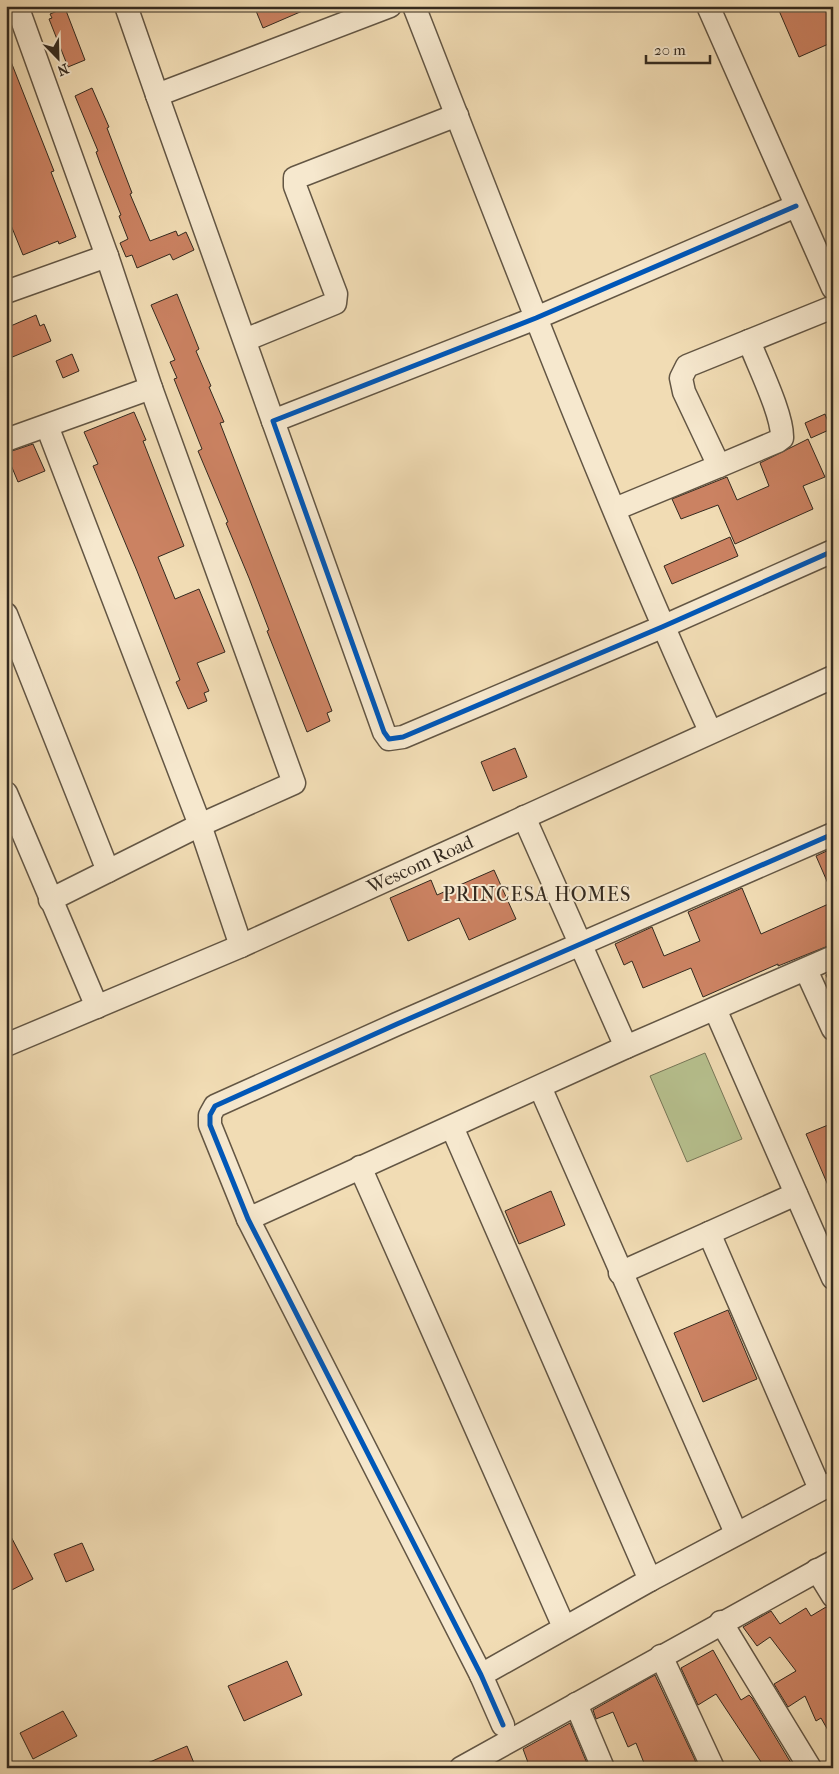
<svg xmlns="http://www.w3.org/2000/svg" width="839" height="1774" viewBox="0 0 839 1774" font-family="'IM FELL French Canon',serif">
<rect width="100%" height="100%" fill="#f1dcb4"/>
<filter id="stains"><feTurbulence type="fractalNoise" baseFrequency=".004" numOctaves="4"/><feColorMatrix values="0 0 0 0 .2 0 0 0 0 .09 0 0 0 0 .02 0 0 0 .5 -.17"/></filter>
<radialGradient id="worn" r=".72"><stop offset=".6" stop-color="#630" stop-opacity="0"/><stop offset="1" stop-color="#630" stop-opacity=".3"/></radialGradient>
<!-- green -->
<polygon fill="#b7c18f" stroke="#767657" points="705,1053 742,1139 687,1162 650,1076"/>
<!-- building -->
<g fill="#cb8262" stroke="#342a1f">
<polygon points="254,6 314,6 263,28"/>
<polygon points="777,6 833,6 833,42 799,57"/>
<polygon points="65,8 85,60 68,67 49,19 52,18 50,14"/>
<polygon points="6,49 54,171 51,172 76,237 59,244 58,241 23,255 6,213"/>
<polygon points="92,88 109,127 107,128 132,193 130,194 150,241 176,231 178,236 186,232 194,250 173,260 170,254 137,268 132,255 126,257 120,243 128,239 119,216 121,215 100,163 96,152 98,151 75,96"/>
<polygon points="177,294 199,349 196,351 211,386 209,387 224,422 220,423 332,711 327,713 330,721 307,732 267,631 269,630 249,578 226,523 228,522 198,451 202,449 174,379 177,378 170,362 175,360 151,305"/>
<polygon points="36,315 40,326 44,324 51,341 10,358 6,349 6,328"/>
<polygon points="72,354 79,371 63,378 56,361"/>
<polygon points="134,412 146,440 143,441 184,546 158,557 175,599 199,589 225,652 197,663 209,691 204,693 207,701 188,709 176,682 180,680 137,571 93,466 98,464 84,432"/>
<polygon points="825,414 831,429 811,438 805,423"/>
<polygon points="808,439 825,477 803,486 813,509 735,544 718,505 681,519 672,499 727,477 737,500 769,486 760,463"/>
<polygon points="33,444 45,471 18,482 6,453"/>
<polygon points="730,537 738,556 672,584 664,566"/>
<polygon points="515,748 527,777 493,791 481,762"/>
<polygon points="833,848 833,895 816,856"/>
<polygon points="494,870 516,919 469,940 459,918 408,941 390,898 431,880 437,895"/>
<polygon points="742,888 761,934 833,902 833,944 778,966 778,964 703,997 691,968 643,988 632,961 624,965 615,944 652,927 664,956 700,941 688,912"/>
<polygon points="833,971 833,991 826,975"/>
<polygon points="833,1123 833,1197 806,1134"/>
<polygon points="551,1191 565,1225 519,1244 505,1211"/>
<polygon points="728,1310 757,1379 703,1402 674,1333"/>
<polygon points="6,1527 33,1579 6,1593"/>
<polygon points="82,1543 94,1570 66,1582 54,1554"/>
<polygon points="826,1607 833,1609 833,1739 821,1718 816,1721 805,1696 788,1707 774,1684 796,1671 770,1637 757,1646 743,1627 771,1611 780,1624 806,1608 811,1616"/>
<polygon points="713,1650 741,1700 749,1695 752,1698 794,1768 765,1768 716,1694 698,1705 681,1668"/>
<polygon points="287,1661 302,1695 244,1721 228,1686"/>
<polygon points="655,1675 695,1760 697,1768 646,1768 636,1743 628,1747 613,1712 596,1719 593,1710"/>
<polygon points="63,1711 77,1736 33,1759 20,1733"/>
<polygon points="570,1723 589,1768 530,1768 523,1749"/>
<polygon points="187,1746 196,1768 136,1768"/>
</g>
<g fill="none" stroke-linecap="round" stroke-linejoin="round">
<defs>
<g id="minor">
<polyline points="17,6 107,256 151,388 294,783 200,825 50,900"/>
<polyline points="126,6 157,95"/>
<path d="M414 6C509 249 602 494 710 731"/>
<polyline points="708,6 833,288"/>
<polyline points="796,206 536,318 273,421 384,732 389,739 403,737 662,627 833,551"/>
<polyline points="6,292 107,256"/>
<polyline points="245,340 335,303 336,294 295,186 295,178 457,115"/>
<polyline points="273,421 157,95 390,6"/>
<polyline points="47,426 200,825 241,946"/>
<polyline points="6,440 151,388"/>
<path d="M719 466 778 441 782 438C783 415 758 365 749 341"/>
<polyline points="615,509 719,466 684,392 681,378 687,366 833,307"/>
<polyline points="6,614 108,871"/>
<polyline points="6,793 97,1007"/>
<polyline points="524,817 626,1047"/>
<polyline points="806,970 833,1029"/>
<polyline points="715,1009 833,1278"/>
<path id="s1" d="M6 1045 241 946 833 677"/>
<polyline points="540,1087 736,1533"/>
<polyline points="452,1127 650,1580"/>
<polyline points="360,1167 564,1627"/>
<polyline points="248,1219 626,1047 833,957"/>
<polyline points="709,1233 820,1489"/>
<polyline points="620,1273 796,1194"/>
<polyline points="817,1570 833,1596"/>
<polyline points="721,1622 810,1768"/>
<polyline points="661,1656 713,1768"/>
<polyline points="481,1675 650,1580 833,1483"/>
<polyline points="576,1704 603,1768"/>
<polyline points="503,1725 481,1675 248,1219 210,1125 210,1115 215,1106 397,1024 833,834"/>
<polyline points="461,1768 833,1562"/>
</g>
</defs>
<!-- minor casing -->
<use href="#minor" stroke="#635644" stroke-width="25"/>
<!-- minor -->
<use href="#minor" stroke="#f6e8ce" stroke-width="22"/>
<defs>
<g id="cycleway">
<polyline points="796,206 536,318 273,421 384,732 389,739 403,737 662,627 833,551"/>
<polyline points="503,1725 481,1675 248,1219 210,1125 210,1115 215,1106 397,1024 833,834"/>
</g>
</defs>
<!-- cycleway casing -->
<use href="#cycleway" stroke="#f6e8ce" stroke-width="8"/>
<!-- cycleway -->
<use href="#cycleway" stroke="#0057b8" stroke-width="5"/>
</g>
<g text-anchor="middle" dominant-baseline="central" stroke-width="4" stroke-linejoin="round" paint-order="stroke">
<!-- street labels -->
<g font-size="19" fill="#342a1f" stroke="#f6e8ce">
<text stroke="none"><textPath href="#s1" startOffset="452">Wescom Road</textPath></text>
</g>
<!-- neighbourhood labels -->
<g font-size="20" letter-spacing="1" fill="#342a1f" stroke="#f6e8ce">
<text x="537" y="894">PRINCESA HOMES</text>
</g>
</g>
<!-- margin -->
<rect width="839" height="1774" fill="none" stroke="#f1dcb4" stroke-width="25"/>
<rect x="8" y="8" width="824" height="1759" fill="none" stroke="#342a1f" stroke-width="2.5"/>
<rect x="12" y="12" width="814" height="1749" fill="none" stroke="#342a1f"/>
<!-- north arrow -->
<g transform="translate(58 58) rotate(157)" stroke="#f6e8ce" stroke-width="4" paint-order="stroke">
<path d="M0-4L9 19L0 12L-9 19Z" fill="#342a1f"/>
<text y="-8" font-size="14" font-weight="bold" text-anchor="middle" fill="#342a1f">N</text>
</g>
<!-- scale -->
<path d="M646 55v8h64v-8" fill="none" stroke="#342a1f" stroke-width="2.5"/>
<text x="654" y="55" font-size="15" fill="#342a1f" stroke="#f6e8ce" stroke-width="4" paint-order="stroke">20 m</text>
<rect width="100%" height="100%" filter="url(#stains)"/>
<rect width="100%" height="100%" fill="url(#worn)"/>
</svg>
